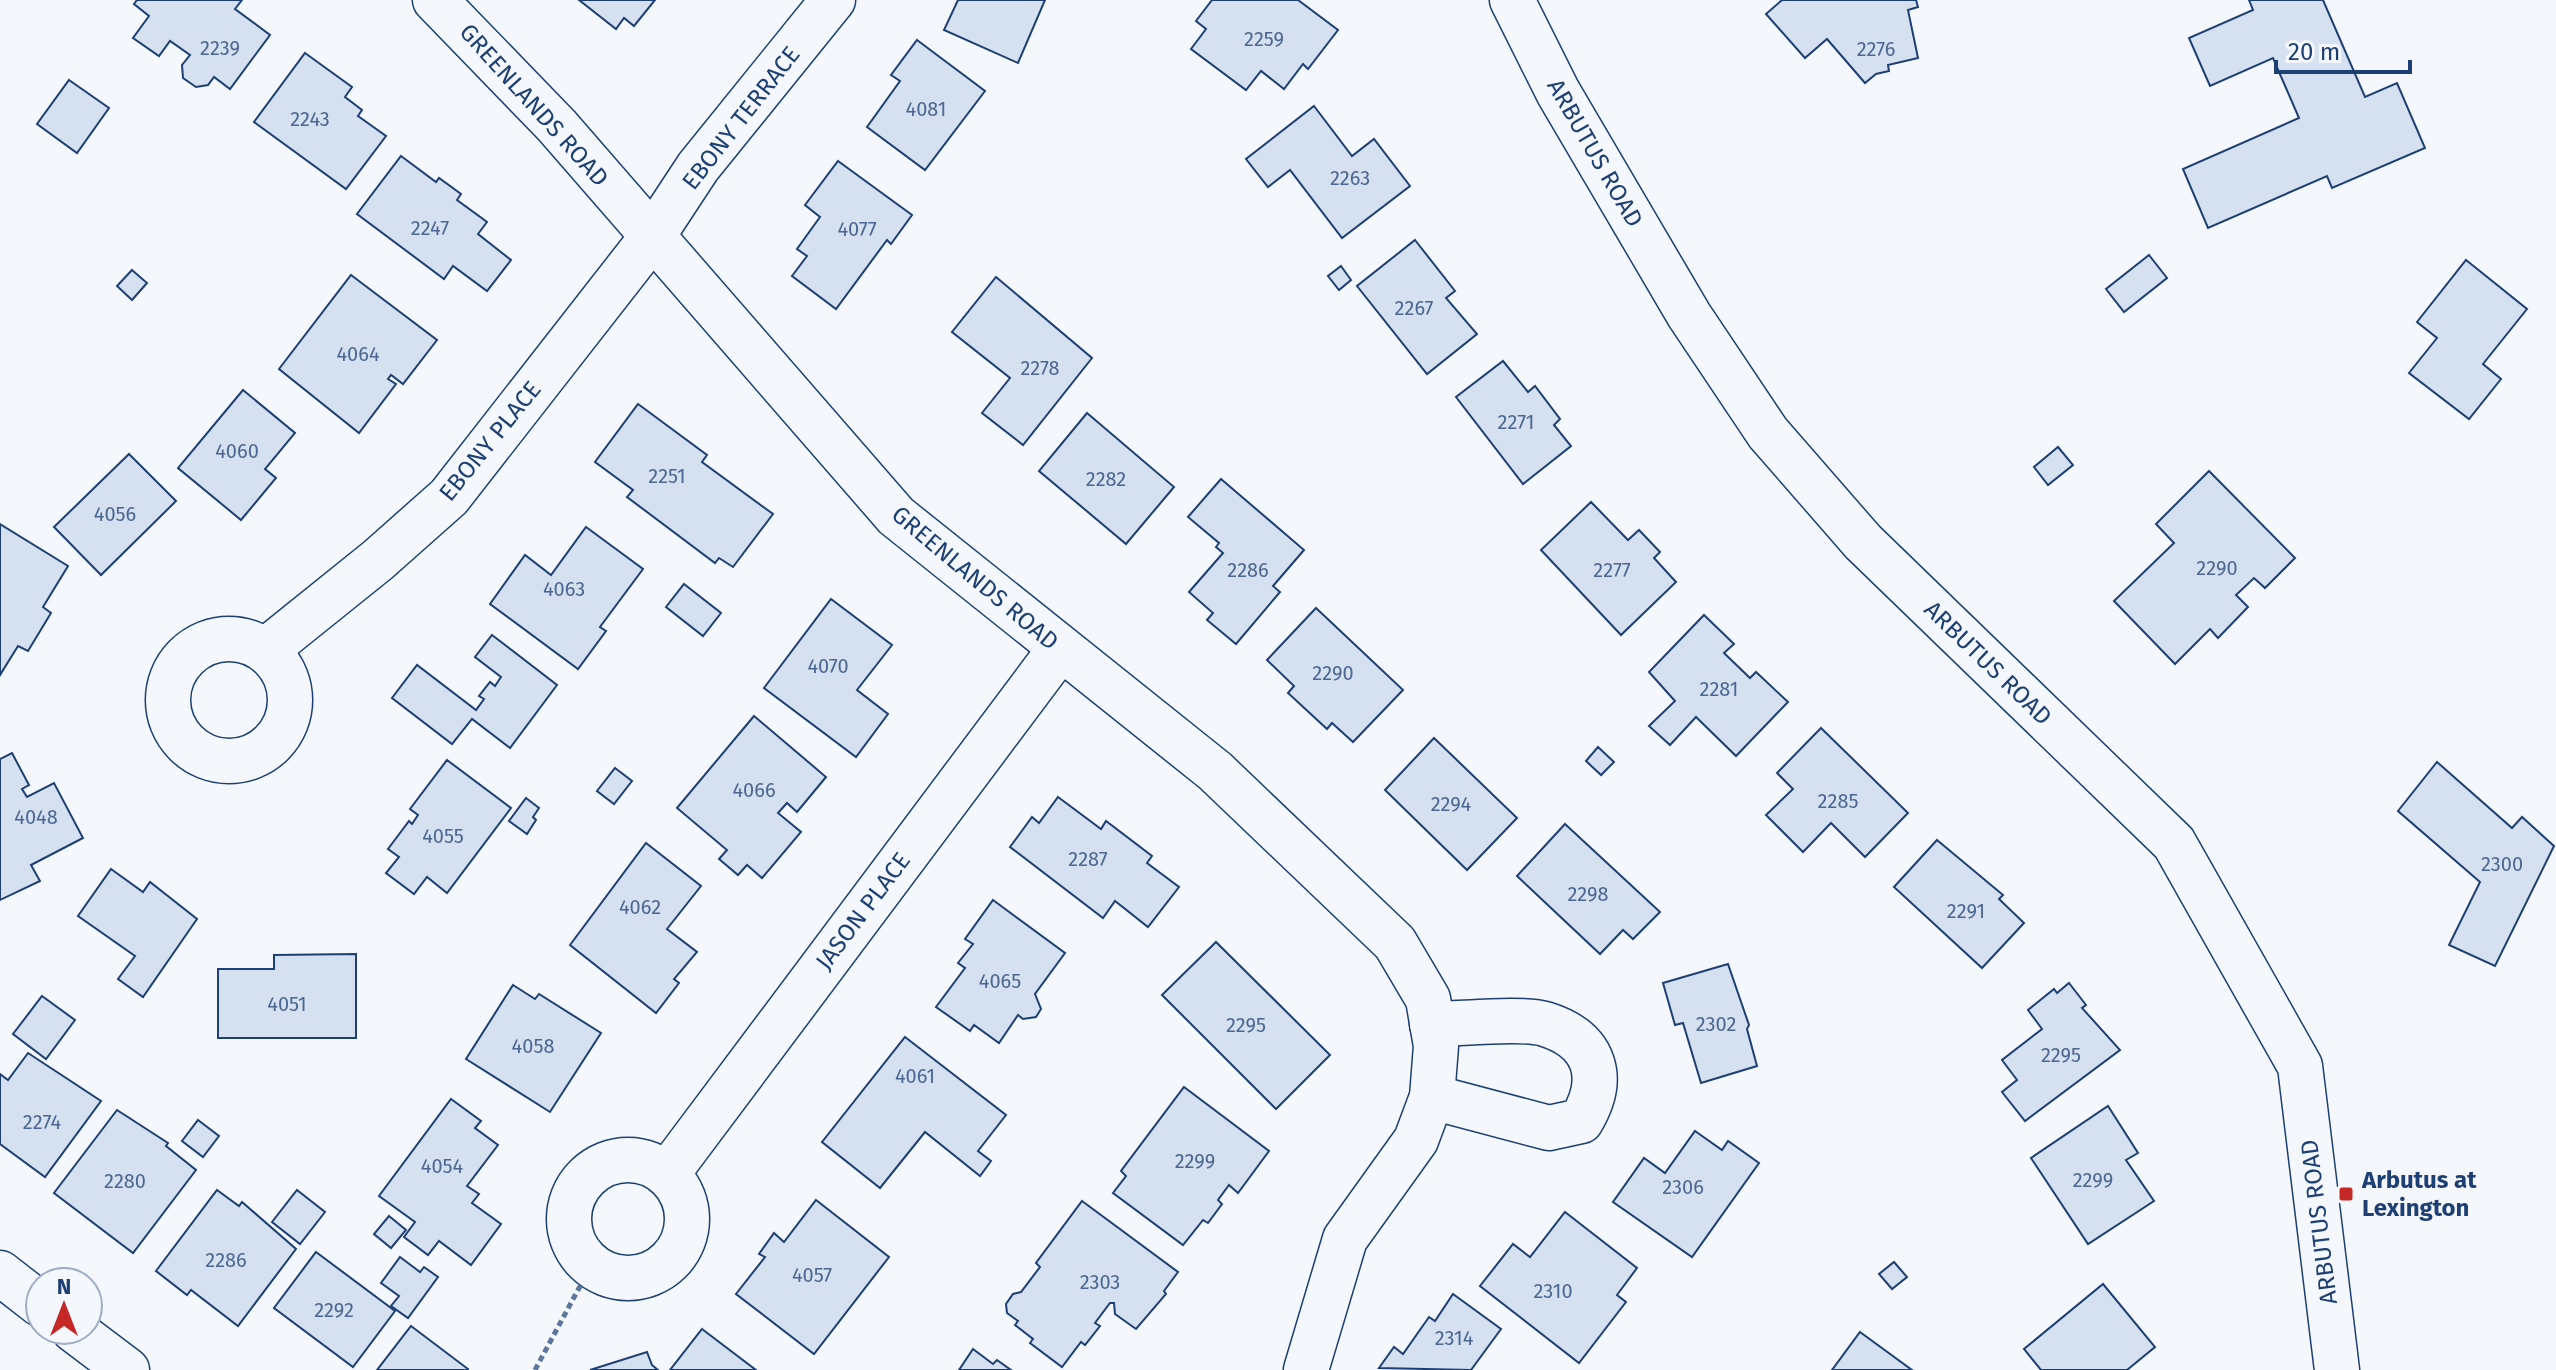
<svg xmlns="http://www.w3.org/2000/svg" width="2556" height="1370" viewBox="0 0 2556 1370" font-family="'Fira Sans',sans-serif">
<rect width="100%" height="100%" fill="#f4f7fb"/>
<!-- building -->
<g fill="#d5e0f0" stroke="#1d3f73" stroke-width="2">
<polygon points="137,0 242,0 235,9 270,35 230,89 214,77 208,85 196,87 183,78 182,65 190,55 170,41 159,56 133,38 149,16 134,4"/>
<polygon points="579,0 655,0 634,26 624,18 616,29"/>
<polygon points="958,0 1045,0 1018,63 944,30"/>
<polygon points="1212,0 1298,0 1338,30 1308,69 1303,64 1284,89 1261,71 1246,90 1191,49 1206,29 1196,21"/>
<polygon points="1782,0 1916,0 1918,7 1908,10 1918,58 1888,65 1889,71 1876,74 1865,83 1827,39 1805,58 1766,14"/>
<polygon points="2249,0 2323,0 2365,97 2397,83 2425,148 2332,188 2327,176 2208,228 2183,169 2299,118 2273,58 2210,86 2189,38 2253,10"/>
<polygon points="917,40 985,91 925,170 867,127 900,81 891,75"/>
<polygon points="305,53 352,87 345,97 362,110 358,116 386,136 346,189 254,122"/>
<polygon points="69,80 109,108 77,153 37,124"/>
<polygon points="1314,106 1352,156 1374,139 1410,186 1342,238 1290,170 1268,187 1246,159"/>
<polygon points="401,156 436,182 439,178 461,194 457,200 487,222 478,234 511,260 487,291 453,266 444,279 357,214"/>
<polygon points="838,161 912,215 891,244 887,240 836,309 792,276 807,256 797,249 820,217 805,205"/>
<polygon points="1415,240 1455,291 1446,298 1477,334 1427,374 1357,286"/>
<polygon points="2149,255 2167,278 2124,312 2106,289"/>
<polygon points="2466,260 2527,309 2483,364 2501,379 2469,419 2409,373 2437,338 2417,322"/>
<polygon points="1341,266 1351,280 1339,290 1328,276"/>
<polygon points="132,270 147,283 132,300 117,286"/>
<polygon points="351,275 437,340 403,384 391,375 388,379 396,384 359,433 279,369"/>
<polygon points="996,277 1092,358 1023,445 982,413 1010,378 952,332"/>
<polygon points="1503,361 1528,392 1535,386 1560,419 1554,425 1571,446 1523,484 1456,397"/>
<polygon points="243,390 295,433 265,469 276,478 241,520 178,468"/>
<polygon points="638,404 707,455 702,462 773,514 733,567 719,558 715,563 627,497 633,490 595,462"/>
<polygon points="1087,413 1174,487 1126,544 1039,471"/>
<polygon points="2058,447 2073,465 2048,485 2034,467"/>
<polygon points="129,454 176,501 101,575 54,527"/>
<polygon points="2209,471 2295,558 2265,588 2254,578 2236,595 2248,607 2218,638 2210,629 2175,664 2114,601 2174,543 2156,524"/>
<polygon points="1221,479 1304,550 1273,586 1280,592 1236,644 1207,620 1213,613 1189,592 1223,553 1216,547 1219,543 1188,517"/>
<polygon points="1591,502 1628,540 1639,530 1660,552 1654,558 1676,582 1621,635 1541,550"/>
<polygon points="0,524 68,566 43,607 51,613 28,651 18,646 0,675"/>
<polygon points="586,527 643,569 600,627 606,631 578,669 490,604 525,555 551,575"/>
<polygon points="684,584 721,613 703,636 666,607"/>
<polygon points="831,599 892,645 857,690 888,714 856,757 764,688"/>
<polygon points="1316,608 1403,690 1353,742 1332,723 1327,729 1288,693 1294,686 1267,660"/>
<polygon points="1704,615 1734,644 1724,653 1750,678 1756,672 1788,702 1736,756 1696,717 1670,745 1649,726 1675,701 1649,672"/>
<polygon points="492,635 557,685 510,748 472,719 452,744 392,698 417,665 476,710 484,699 479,696 490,682 495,686 501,677 475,657"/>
<polygon points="754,716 826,777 797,812 787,803 778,813 801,832 762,878 747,865 738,875 719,859 727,850 677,808"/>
<polygon points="1821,728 1908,813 1865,857 1831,823 1803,852 1766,815 1793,789 1777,773"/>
<polygon points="1434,738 1517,818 1467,870 1385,790"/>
<polygon points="1598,747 1614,762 1601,775 1586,761"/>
<polygon points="12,753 29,785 22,789 27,797 54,783 83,838 31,865 40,881 0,900 0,759"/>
<polygon points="447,760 511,808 447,893 427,877 414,894 386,873 399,857 388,849 409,821 412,824 418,815 410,809"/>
<polygon points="2437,762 2512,828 2522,817 2554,846 2495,966 2449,945 2480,882 2398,811"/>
<polygon points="615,768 632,781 614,804 597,791"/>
<polygon points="1058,797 1101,829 1106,821 1152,856 1147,863 1179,887 1148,927 1115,901 1103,918 1010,847 1032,817 1039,823"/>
<polygon points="526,798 539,808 533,817 536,820 527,834 509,821"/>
<polygon points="1565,824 1660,912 1633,939 1623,930 1600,954 1517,876"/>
<polygon points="1937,840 2003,895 1999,899 2024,923 1982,968 1894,887"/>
<polygon points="646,843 701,886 667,929 697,952 674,979 679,983 656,1013 570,945"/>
<polygon points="111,869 143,892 150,882 197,919 143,997 118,979 135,956 78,916"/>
<polygon points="993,900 1065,953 1035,994 1041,1009 1036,1017 1023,1019 1018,1015 999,1043 974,1025 970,1031 936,1007 965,968 958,963 973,944 965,939"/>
<polygon points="1216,942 1330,1055 1276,1109 1162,995"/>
<polygon points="356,954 356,1038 218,1038 218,969 274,969 274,955"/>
<polygon points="1728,964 1749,1025 1747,1029 1757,1066 1701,1083 1683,1023 1675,1025 1663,983"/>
<polygon points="2069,983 2086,1005 2082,1008 2120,1050 2025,1121 2002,1092 2017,1080 2002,1060 2042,1029 2028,1010 2054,989 2057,993"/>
<polygon points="513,985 535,999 539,994 601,1033 550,1112 466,1059"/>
<polygon points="42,996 75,1020 46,1059 13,1034"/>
<polygon points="905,1037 1006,1115 978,1151 991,1161 980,1176 925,1132 880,1188 822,1142"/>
<polygon points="28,1053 101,1101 45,1177 0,1144 0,1074 8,1080"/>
<polygon points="1184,1087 1269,1151 1238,1193 1229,1185 1218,1200 1222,1204 1208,1223 1203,1220 1183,1245 1113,1193 1126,1176 1121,1171"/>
<polygon points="451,1099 481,1121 475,1128 498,1145 467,1186 479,1194 472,1203 501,1224 471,1265 439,1241 428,1255 404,1237 415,1222 379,1196"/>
<polygon points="2108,1106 2138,1153 2126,1160 2154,1201 2088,1244 2031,1158"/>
<polygon points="117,1110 168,1143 166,1146 196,1170 133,1253 54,1193"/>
<polygon points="198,1120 219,1136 203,1157 182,1141"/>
<polygon points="1695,1131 1722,1150 1728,1141 1759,1163 1692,1257 1613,1202 1644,1158 1665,1173"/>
<polygon points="217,1190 239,1206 242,1202 296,1249 238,1326 191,1290 187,1295 156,1271"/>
<polygon points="297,1190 325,1212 300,1244 272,1222"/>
<polygon points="816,1200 889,1257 814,1354 736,1294 765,1257 759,1254 774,1233 784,1242"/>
<polygon points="1082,1201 1178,1272 1164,1291 1166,1294 1136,1329 1115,1314 1114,1303 1110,1303 1095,1323 1100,1326 1085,1345 1081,1342 1062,1367 1030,1343 1033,1339 1015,1325 1018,1321 1007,1313 1006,1304 1013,1294 1021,1292 1040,1267 1036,1263"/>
<polygon points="1565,1212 1637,1268 1617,1295 1626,1302 1579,1363 1480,1286 1513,1244 1530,1257"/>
<polygon points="389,1216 406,1230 391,1248 374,1234"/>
<polygon points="316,1252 395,1311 353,1367 274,1308"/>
<polygon points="400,1257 420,1272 424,1267 438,1277 408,1318 391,1306 399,1296 381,1283"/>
<polygon points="1894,1262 1907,1277 1892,1289 1879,1274"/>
<polygon points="2103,1284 2155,1347 2127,1370 2041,1370 2024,1349"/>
<polygon points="1453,1294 1501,1329 1471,1370 1379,1368 1394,1347 1403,1354 1429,1317 1435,1321"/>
<polygon points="411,1326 468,1369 467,1370 377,1370"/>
<polygon points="702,1329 756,1370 670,1370"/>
<polygon points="1860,1332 1912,1370 1832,1370"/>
<polygon points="973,1349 993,1364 997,1360 1011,1370 959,1370"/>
<polygon points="647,1352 652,1365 658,1370 590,1370"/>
</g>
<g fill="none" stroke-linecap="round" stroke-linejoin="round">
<defs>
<g id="minor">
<polyline points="435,0 557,126 896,516 1215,771 1395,943 1428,999 1436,1046 1432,1097 1416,1140 1345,1239 1306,1370"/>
<circle cx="229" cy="700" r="61"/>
<polyline points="266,650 378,560 449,497 652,237 698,167 833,0"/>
<path d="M1432 1024C1460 1024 1522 1017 1545 1024 1596 1040 1607 1078 1581 1121L1549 1128 1432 1097"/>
<circle cx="628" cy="1219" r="59"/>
<polyline points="667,1174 1060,649"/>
<polyline points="0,1273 40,1304"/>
<polyline points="74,1330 127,1370"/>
</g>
<polyline id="major" points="1512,0 1558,92 1689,315 1768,433 1863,542 2174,843 2300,1066 2337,1370"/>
</defs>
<!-- minor casing -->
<use href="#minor" stroke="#1d3f73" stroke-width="47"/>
<!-- major casing -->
<use href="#major" stroke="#1d3f73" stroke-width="47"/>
<!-- path -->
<polyline stroke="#5e769c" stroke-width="5" stroke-dasharray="6 4" stroke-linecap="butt" points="535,1370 579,1288 596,1268"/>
<!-- minor -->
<use href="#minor" stroke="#f4f7fb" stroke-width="44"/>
<!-- major -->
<use href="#major" stroke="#f4f7fb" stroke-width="44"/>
</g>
<!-- markers -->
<rect fill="#c62828" stroke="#f4f7fb" stroke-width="3" x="2338" y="1186" width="16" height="16" rx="4"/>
<g text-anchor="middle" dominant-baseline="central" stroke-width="6" stroke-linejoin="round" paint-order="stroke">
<!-- number labels -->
<g font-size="20" fill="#4b6792">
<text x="1264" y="39">2259</text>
<text x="220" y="48">2239</text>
<text x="1876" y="49">2276</text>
<text x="926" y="109">4081</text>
<text x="310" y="119">2243</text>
<text x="1350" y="178">2263</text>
<text x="430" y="228">2247</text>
<text x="857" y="229">4077</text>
<text x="1414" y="308">2267</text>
<text x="358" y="354">4064</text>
<text x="1040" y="368">2278</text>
<text x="1516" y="422">2271</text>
<text x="237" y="451">4060</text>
<text x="667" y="476">2251</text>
<text x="1106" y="479">2282</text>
<text x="115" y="514">4056</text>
<text x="2217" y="568">2290</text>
<text x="1248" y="570">2286</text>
<text x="1612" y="570">2277</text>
<text x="564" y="589">4063</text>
<text x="828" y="666">4070</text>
<text x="1333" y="673">2290</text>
<text x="1719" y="689">2281</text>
<text x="754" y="790">4066</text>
<text x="1838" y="801">2285</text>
<text x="1451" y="804">2294</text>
<text x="36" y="817">4048</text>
<text x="443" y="836">4055</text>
<text x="1088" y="859">2287</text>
<text x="2502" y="864">2300</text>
<text x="1588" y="894">2298</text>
<text x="640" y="907">4062</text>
<text x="1966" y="911">2291</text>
<text x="1000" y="981">4065</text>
<text x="287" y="1004">4051</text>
<text x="1716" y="1024">2302</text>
<text x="1246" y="1025">2295</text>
<text x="533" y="1046">4058</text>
<text x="2061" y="1055">2295</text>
<text x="915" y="1076">4061</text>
<text x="42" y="1122">2274</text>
<text x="1195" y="1161">2299</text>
<text x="442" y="1166">4054</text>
<text x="2093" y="1180">2299</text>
<text x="125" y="1181">2280</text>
<text x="1683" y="1187">2306</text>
<text x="226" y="1260">2286</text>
<text x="812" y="1275">4057</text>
<text x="1100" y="1282">2303</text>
<text x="1553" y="1291">2310</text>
<text x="334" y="1310">2292</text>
<text x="1454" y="1338">2314</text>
</g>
<!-- street labels -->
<g font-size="24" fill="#1d3f73" stroke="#f4f7fb">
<text transform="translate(534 105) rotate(48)">GREENLANDS ROAD</text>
<text transform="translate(741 118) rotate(-52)">EBONY TERRACE</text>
<text transform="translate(1595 153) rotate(60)">ARBUTUS ROAD</text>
<text transform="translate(490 441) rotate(-51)">EBONY PLACE</text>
<text transform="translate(975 578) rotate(40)">GREENLANDS ROAD</text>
<text transform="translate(1988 663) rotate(44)">ARBUTUS ROAD</text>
<text transform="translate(863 911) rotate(-53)">JASON PLACE</text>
<text transform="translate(2319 1222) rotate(-97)">ARBUTUS ROAD</text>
</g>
<!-- poi labels -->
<g font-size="24" font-weight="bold" fill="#1d3f73" stroke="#f4f7fb" text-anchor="start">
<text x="2362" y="1180">Arbutus at<tspan x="2362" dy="28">Lexington</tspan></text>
</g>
</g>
<!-- north arrow -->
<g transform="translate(64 1306)"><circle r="38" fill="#f4f7fb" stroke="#9eadc5" stroke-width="2"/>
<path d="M0-6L14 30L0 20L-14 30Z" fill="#c62828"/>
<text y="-12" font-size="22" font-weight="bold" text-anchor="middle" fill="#1d3f73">N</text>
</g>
<!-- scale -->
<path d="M2276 60v12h134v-12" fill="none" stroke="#1d3f73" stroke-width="4"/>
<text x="2288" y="60" font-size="24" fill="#1d3f73" stroke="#f4f7fb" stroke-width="6" paint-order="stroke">20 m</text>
</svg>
